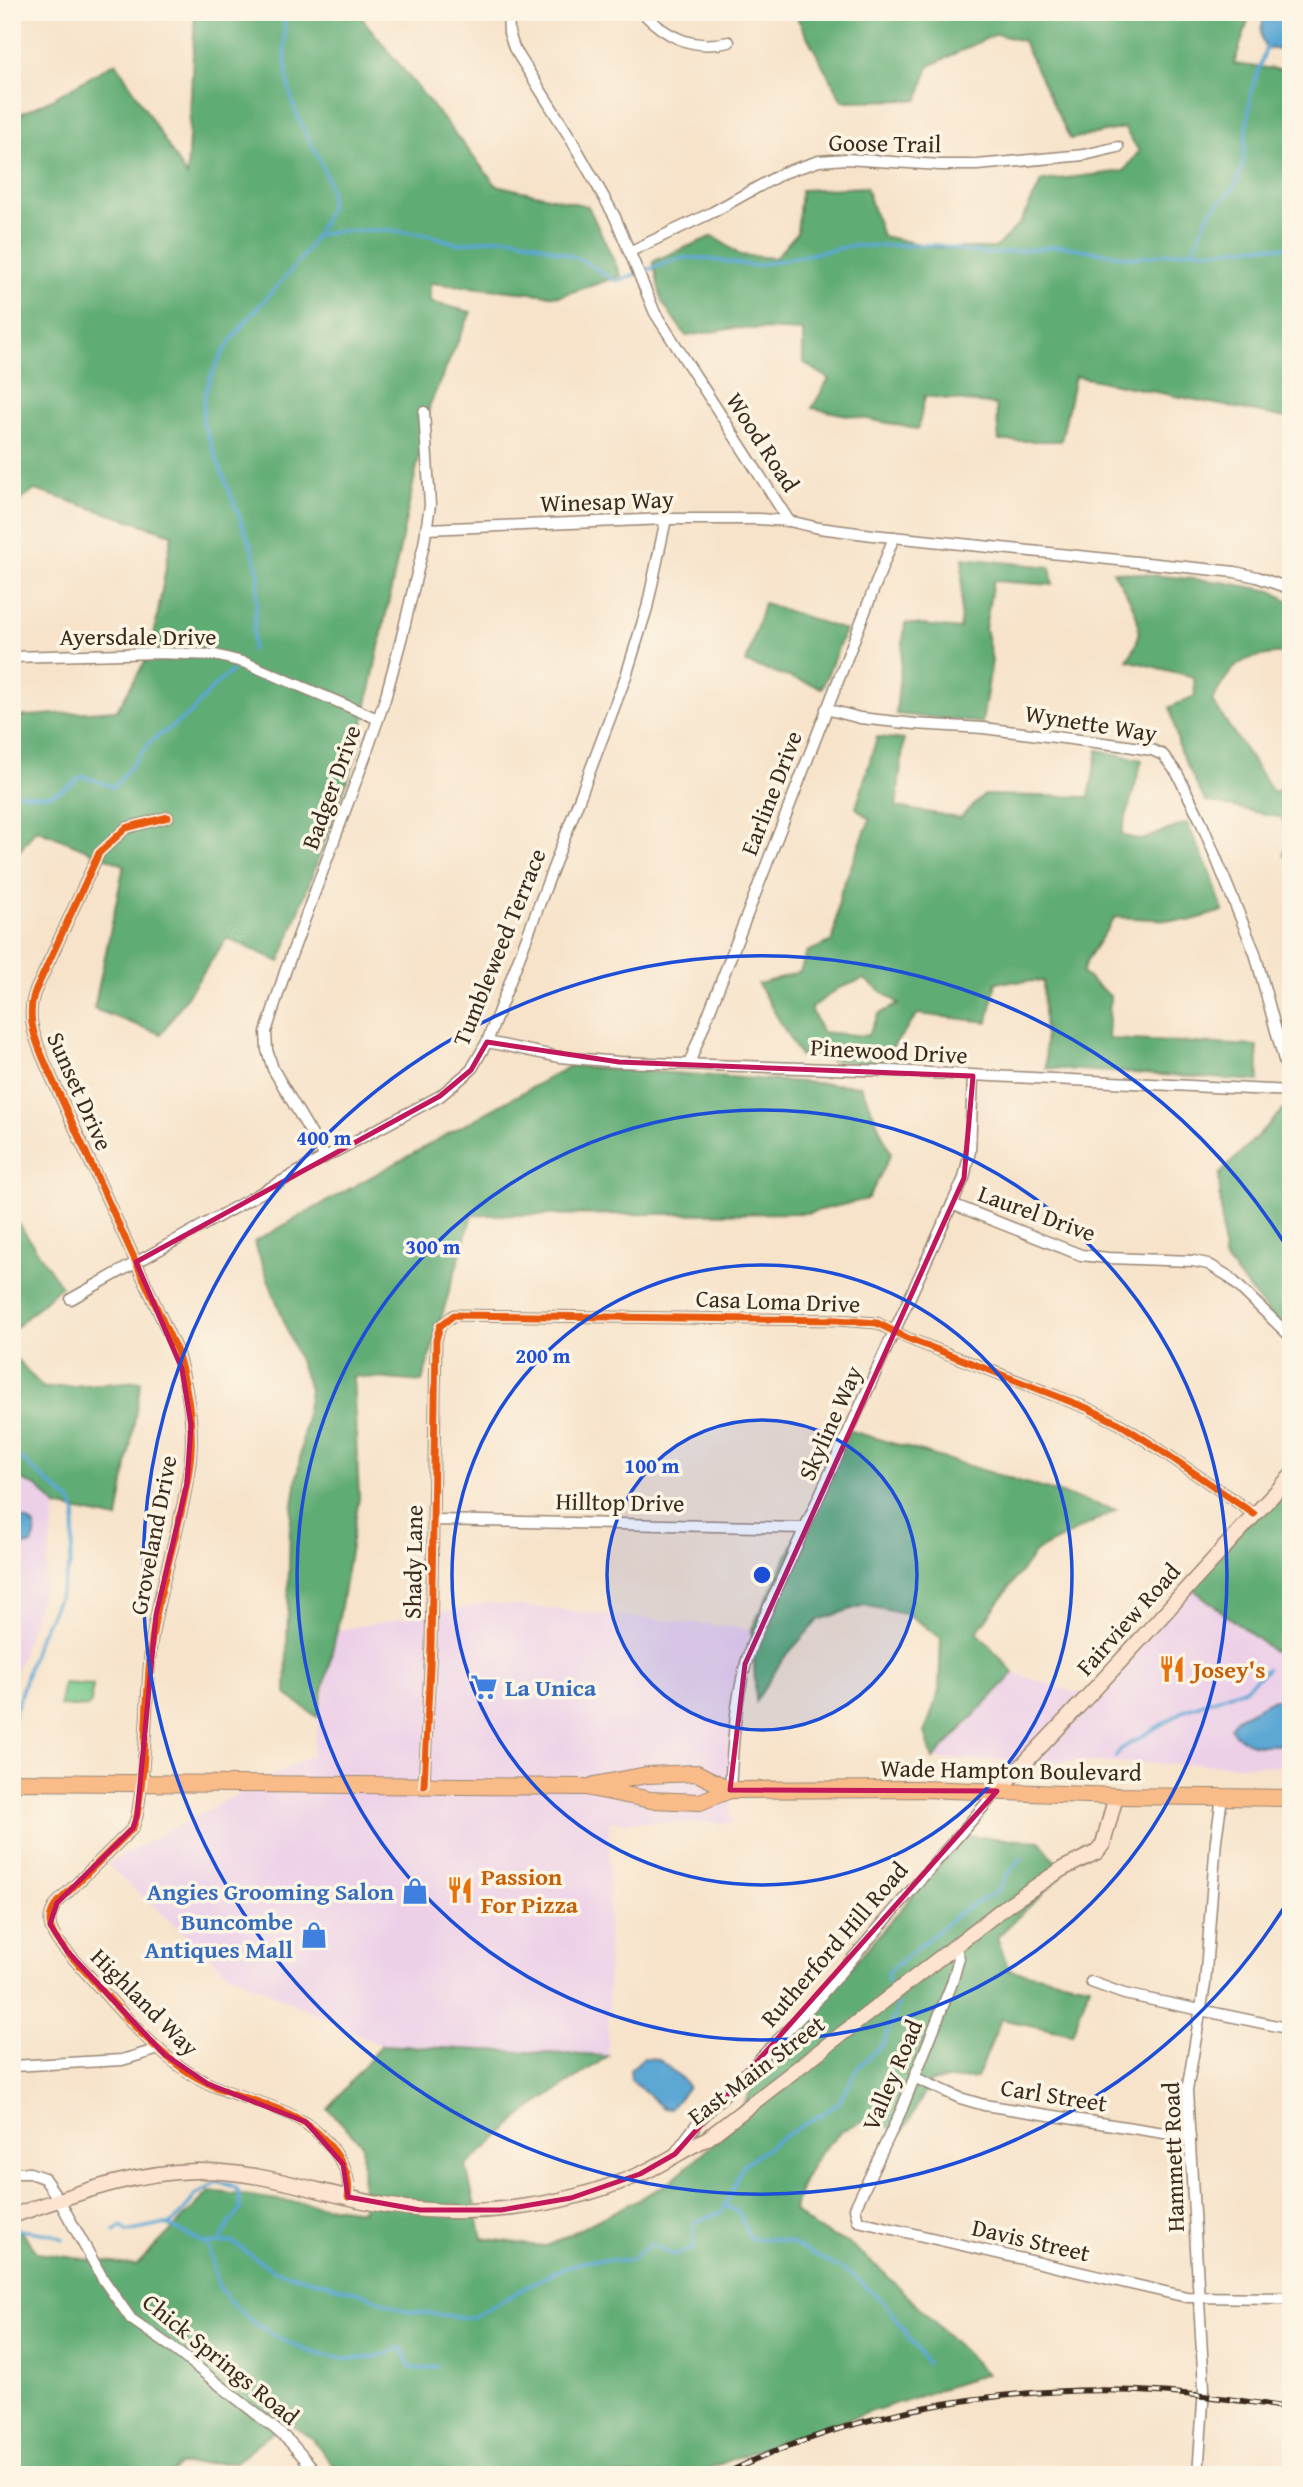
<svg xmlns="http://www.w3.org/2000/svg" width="1303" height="2487" viewBox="0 0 1303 2487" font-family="'Gentium Book Plus',serif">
<rect width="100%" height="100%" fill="#fcf5e5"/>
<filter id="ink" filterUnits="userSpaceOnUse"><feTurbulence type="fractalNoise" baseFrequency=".0143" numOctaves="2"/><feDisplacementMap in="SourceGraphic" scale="14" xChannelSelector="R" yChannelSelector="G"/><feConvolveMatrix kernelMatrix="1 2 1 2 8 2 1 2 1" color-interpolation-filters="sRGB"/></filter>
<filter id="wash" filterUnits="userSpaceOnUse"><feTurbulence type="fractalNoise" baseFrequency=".00686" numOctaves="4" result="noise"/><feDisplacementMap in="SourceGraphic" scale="28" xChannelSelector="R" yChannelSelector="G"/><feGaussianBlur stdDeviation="1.57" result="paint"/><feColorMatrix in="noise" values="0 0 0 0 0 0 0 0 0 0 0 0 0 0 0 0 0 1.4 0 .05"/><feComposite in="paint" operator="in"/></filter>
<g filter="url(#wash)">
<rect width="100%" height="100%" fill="#f7e3ca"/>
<!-- built -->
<g fill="#edd0e8">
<polygon points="12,1477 37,1486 56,1506 44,1586 12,1684"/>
<polygon points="1193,1589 1273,1651 1291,1644 1291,1766 933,1759 1014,1673 1093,1698"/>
<polygon points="489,1603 752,1629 730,1762 731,1823 609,1822 608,2056 381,2045 227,1972 106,1864 312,1755 337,1630"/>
</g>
<!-- green -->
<polygon fill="#75c789" stroke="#587854" stroke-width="2" points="63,1683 93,1685 91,1703 87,1707 60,1706"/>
<!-- forest -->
<g fill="#60ac75" stroke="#4e6b4a" stroke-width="2" fill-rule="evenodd">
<polygon points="195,12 357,12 496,185 588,206 621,276 560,296 430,283 430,302 471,312 430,404 356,757 280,962 227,938 161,1034 94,1009 124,865 36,829 12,861 12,717 117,710 151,651 172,534 35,490 12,506 12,118 52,99 116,62 187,177"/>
<polygon points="794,12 1251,12 1234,64 1291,71 1291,419 1075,376 1061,441 999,441 996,405 925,396 918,429 812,408 829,379 803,362 803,331 735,328 686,336 662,302 653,261 713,236 740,255 775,258 797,233 801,190 866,187 882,236 938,248 995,248 1020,223 1042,181 1124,171 1139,151 1124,128 1070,139 1023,41 996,34 929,66 918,100 842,101"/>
<polygon points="963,558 1050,567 1053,585 993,581 985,628 992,660 982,723 896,714 905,623 960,629"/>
<path d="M1113 571 1222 582 1272 591 1291 602V652C1242 658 1237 656 1212 701L1273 792 1291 787V857L1284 856 1288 838 1282 818 1205 801 1180 751 1170 707 1195 696 1194 677 1127 660C1153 628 1130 601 1113 571Z"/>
<polygon points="764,603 845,630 822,688 746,663"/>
<path d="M877 737 904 740 896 807 960 818 984 795 1089 797 1098 750 1142 760 1121 835 1141 840 1187 823 1212 877 1223 911 1189 921 1115 917 1087 960 1082 973 1110 996 1108 1039 1257 1046 1259 1081 1046 1068 1043 981 996 982 988 1022 918 1014 878 1066 800 1056 758 984 800 972 807 952 833 941 840 894 870 819 856 808ZM864 979 899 1004 879 1014 867 1036 821 1032 811 1008 839 988Z"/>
<polygon points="570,1066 861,1086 891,1154 868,1199 808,1213 472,1215 422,1382 353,1376 359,1498 337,1630 317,1717 286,1694 290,1525 310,1390 254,1242"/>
<polygon points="1291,1108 1291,1341 1224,1258 1219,1175 1284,1109"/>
<polygon points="12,1214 61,1286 12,1331"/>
<polygon points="12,1354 43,1388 141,1381 118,1519 56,1506 37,1486 12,1477"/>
<polygon points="848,1430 1116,1510 1035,1552 977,1632 1014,1673 933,1759 925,1732 939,1691 941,1638 909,1615 864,1605 818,1620 783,1659 756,1701 752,1629"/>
<polygon points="1291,1469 1291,1644 1273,1651 1193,1589"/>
<path d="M964 1836 1040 1841 1064 1873 997 1937 1009 1970 1090 1985 1072 2034 1001 2019 977 2078 931 2081 903 2132 867 2119C859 2123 849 2126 842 2131 819 2149 798 2182 794 2211L817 2229 848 2243 881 2270 987 2374 777 2442 692 2475H340L313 2439 286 2422 235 2462 179 2465 170 2475H12V2221L38 2253 136 2266 210 2191 363 2211 362 2144 328 2109 381 2045 608 2056 527 2111 466 2166 482 2238 545 2247 666 2185 727 2132 765 2067Z"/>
</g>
<!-- water -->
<g fill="#5ba7d4" stroke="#4b6879" stroke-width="2">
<path d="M1267 12H1291V51L1266 48C1257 35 1261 26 1267 12Z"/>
<path d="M12 1518C30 1517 41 1526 32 1544L17 1548 12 1546Z"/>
<path d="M1274 1699H1287L1291 1703V1744C1267 1745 1245 1750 1230 1728L1237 1718Z"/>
<polygon points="643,2058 659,2059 685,2082 688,2087 670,2109 663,2108 631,2080 630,2070"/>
</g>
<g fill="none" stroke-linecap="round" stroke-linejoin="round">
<!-- stream -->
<g stroke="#5ba7d4" stroke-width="3.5">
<polyline points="317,235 339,231 386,230 429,235 458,244 498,238 514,238 535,243 582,260 614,280 620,280 680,258 701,258 754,266 850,246 938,245 969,252 991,254 1061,246 1135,258 1193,250 1214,251 1263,246 1291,248"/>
<polyline points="1193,250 1210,211 1231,192 1238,180 1243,163 1251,92 1266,48"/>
<path d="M252 650 259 574 252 549 204 426C194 360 266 304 302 257 313 242 321 227 328 211 340 181 303 136 294 107 284 77 285 44 284 12"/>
<path d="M12 792C46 798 56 798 82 776L114 787 151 741 191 713 214 686 233 670"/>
<polyline points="12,1451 71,1502 76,1514 70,1565 60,1595 36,1644 12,1722"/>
<polyline points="1281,1640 1291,1620"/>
<polyline points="1115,1757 1121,1749 1187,1709 1244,1689 1267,1669"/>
<polyline points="888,1981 887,1973 962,1911 998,1891 1006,1876 1021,1858"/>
<polyline points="726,2205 740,2214 750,2239 763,2238 789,2242 853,2275 886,2305 927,2363"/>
<path d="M169 2225 180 2216 195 2196 217 2182C240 2187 239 2186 240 2210L229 2224 220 2242"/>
<polyline points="12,2229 50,2234 63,2239"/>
<polyline points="114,2232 122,2226 127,2232 166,2224 206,2244 232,2242 273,2270 361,2293 406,2311 471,2318 552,2273 586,2260 631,2260 651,2244 674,2255 693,2249 694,2222 722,2212 743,2165 784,2136 838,2104 859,2066 883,2044 898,2005"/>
<path d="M207 2244C215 2258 212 2276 221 2290 244 2323 300 2355 340 2358 353 2359 371 2358 383 2355 391 2354 394 2348 402 2348L410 2368 425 2369 437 2366"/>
</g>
</g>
</g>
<g filter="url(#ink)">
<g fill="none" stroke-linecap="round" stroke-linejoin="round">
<defs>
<g id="street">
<polyline points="508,12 509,33 514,48 571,139 615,217 655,313 789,521"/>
<path d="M642 12C667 38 693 50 729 42"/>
<polyline points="629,252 713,212 783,173 819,161 846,159 940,165 977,165 1084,155 1118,147"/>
<polyline points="426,529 666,519 759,519 789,521 819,528 873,535 1235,572 1257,577 1291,589"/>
<polyline points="12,657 159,653 215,655 246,663 378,719"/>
<polyline points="826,709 860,718 915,724 983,728 1127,746 1152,750 1163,755 1177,773 1200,819 1255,953 1291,1086"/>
<path d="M168 817 126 828 99 853 34 994C25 1023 39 1048 50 1074L177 1352C187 1385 193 1418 191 1452 186 1516 159 1581 151 1646 145 1703 147 1760 137 1816L133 1828 57 1903C51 1911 48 1919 51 1928 55 1942 71 1955 80 1966 114 2003 148 2047 191 2074 242 2106 297 2099 335 2152 345 2167 351 2178 348 2197"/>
<polyline points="487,1042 559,1057 619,1062 892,1071 1291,1091"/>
<polyline points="689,1064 894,537"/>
<polyline points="325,1157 273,1069 267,1050 266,1032 285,972 365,757 385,699 402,636 424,544 430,505 424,412"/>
<polyline points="952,1204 1081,1255 1108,1258 1193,1261 1208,1264 1228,1276 1291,1337"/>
<polyline points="71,1299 325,1157 440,1096 471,1070 487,1042 626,676 647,608 666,519"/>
<polyline points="434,1520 805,1528"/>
<polyline points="424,1785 431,1647 436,1340 440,1326 454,1315 837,1320 877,1323 907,1338 1087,1408 1120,1424 1156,1447 1254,1514"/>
<path d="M730 1790C733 1741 735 1692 752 1644L964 1178 970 1151 973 1076"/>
<polyline points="955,1946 959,1958 952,1983 901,2111 855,2208 858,2221 1187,2297 1291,2298"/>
<polyline points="1091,1982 1124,1994 1291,2029"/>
<polyline points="12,2066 122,2060 159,2049"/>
<polyline points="916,2078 960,2098 984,2105 1190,2137"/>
<polyline points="676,2152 699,2121 814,2003 997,1791"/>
<polyline points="12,2173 30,2173 44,2178 59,2200 103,2279 131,2319 170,2346 273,2427 290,2442 319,2475"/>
<polyline points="1198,2475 1204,2388 1187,2091 1205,1984 1216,1840 1222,1797"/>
</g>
<g id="secondary">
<path d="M997 1791C1099 1689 1192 1580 1291 1476"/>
<path d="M12 2216C73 2195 131 2172 196 2171 261 2170 321 2194 384 2205 470 2219 558 2209 638 2175 662 2165 684 2149 708 2138L1009 1904 1062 1869 1097 1852 1103 1844 1116 1796"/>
</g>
<g id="primary">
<polyline points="12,1782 585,1787 651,1800 700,1802 730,1790 921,1789 1116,1796 1291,1798"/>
<polyline points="594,1785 647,1775 697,1773 730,1790"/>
</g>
</defs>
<!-- street casing -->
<use href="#street" stroke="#998674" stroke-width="13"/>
<!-- secondary casing -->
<use href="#secondary" stroke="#998674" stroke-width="17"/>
<!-- primary casing -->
<use href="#primary" stroke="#998674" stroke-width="18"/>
<!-- street -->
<use href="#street" stroke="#fff" stroke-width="10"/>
<!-- secondary -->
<use href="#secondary" stroke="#fde4d0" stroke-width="14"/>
<!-- primary -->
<use href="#primary" stroke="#f9bc89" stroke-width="16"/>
<defs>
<path id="rail" d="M723 2475C875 2399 1060 2376 1228 2399 1249 2402 1270 2404 1291 2409"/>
</defs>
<!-- rail casing -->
<use href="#rail" stroke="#3b2a1e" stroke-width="6"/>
<!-- rail -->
<use href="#rail" stroke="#fcf5e5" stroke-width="3.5" stroke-dasharray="10" stroke-linecap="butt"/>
<defs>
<g id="cycleway">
<path d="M168 817 126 828 99 853 34 994C25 1023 39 1048 50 1074L177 1352C187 1385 193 1418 191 1452 186 1516 159 1581 151 1646 145 1703 147 1760 137 1816L133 1828 57 1903C51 1911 48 1919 51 1928 55 1942 71 1955 80 1966 114 2003 148 2047 191 2074 242 2106 297 2099 335 2152 345 2167 351 2178 348 2197"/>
<polyline points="424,1785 431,1647 436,1340 440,1326 454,1315 837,1320 877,1323 907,1338 1087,1408 1120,1424 1156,1447 1254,1514"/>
</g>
</defs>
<!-- cycleway casing -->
<use href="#cycleway" stroke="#fcf5e5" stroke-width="11"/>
<!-- cycleway -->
<use href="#cycleway" stroke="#e8590c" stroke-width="7"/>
</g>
</g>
<!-- marked area -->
<path fill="none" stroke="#c2185b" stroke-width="5" stroke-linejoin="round" d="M487 1042 619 1062 973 1076 964 1178 745 1664 730 1790 997 1791 675 2154 640 2174 571 2198 501 2210H420L348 2197 343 2164 306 2122 208 2084 164 2054 67 1951 50 1924 57 1903 133 1828 137 1816 156 1615 187 1483 191 1425 182 1369 136 1262 440 1096 471 1070Z"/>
<!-- distance rings -->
<circle cx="762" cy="1575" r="155" fill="#1d4ed8" fill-opacity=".12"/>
<g fill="none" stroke="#1d4ed8" stroke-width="3.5">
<circle cx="762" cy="1575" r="155"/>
<circle cx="762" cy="1575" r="310"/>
<circle cx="762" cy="1575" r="465"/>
<path d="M1290 1898A619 619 0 1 1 1290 1252"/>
</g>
<!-- icons -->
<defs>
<symbol id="restaurant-bare" viewBox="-9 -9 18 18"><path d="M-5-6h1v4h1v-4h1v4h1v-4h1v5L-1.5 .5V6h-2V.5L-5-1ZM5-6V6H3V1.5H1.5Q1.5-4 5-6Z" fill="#e8710a" stroke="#fcf5e5" stroke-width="2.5" paint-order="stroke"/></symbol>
<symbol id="supermarket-bare" viewBox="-9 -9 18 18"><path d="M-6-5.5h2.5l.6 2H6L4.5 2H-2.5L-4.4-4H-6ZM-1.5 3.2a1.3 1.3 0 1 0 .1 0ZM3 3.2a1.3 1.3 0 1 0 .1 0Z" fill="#3f7fe0" stroke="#fcf5e5" stroke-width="2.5" paint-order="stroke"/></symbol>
<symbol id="shop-bare" viewBox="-9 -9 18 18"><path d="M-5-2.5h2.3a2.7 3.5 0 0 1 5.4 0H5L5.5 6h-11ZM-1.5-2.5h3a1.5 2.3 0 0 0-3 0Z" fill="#3f7fe0" stroke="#fcf5e5" stroke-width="2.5" paint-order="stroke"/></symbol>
</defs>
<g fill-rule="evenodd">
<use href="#restaurant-bare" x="1153" y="1650" width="38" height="38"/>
<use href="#supermarket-bare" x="465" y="1668" width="38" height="38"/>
<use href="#restaurant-bare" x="441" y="1871" width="38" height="38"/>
<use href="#shop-bare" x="396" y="1872" width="38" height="38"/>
<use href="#shop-bare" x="295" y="1916" width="38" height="38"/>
</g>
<g text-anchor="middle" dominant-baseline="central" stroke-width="7" stroke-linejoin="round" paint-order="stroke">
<!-- street labels -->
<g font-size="24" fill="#3b2a1e" stroke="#fcf5e5">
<text transform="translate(885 143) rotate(1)">Goose Trail</text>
<text transform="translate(763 442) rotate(57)">Wood Road</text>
<text transform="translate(607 501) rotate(-2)">Winesap Way</text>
<text x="138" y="636">Ayersdale Drive</text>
<text transform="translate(1091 723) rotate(9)">Wynette Way</text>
<text transform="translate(331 787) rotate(-70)">Badger Drive</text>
<text transform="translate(771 793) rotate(-69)">Earline Drive</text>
<text transform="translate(499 947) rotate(-68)">Tumbleweed Terrace</text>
<text transform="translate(889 1051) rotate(3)">Pinewood Drive</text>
<text transform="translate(80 1091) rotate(66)">Sunset Drive</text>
<text transform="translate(1037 1213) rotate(20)">Laurel Drive</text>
<text transform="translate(778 1301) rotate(2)">Casa Loma Drive</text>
<text transform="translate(830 1423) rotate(-66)">Skyline Way</text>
<text transform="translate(620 1502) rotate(1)">Hilltop Drive</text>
<text transform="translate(153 1535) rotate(-79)">Groveland Drive</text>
<text transform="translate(413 1562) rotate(-89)">Shady Lane</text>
<text transform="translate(1128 1619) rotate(-48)">Fairview Road</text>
<text transform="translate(1011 1770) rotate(1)">Wade Hampton Boulevard</text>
<text transform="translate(834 1944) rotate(-49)">Rutherford Hill Road</text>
<text transform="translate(145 2002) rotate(45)">Highland Way</text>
<text transform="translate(756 2070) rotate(-37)">East Main Street</text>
<text transform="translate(892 2075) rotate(-67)">Valley Road</text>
<text transform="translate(1054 2095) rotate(9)">Carl Street</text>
<text transform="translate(1173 2157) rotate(-92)">Hammett Road</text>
<text transform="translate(1031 2240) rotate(13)">Davis Street</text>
<text transform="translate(221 2359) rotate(39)">Chick Springs Road</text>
</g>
<!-- food labels -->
<g font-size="24" font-weight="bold" fill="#c56008" stroke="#fcf5e5" text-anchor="start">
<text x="1193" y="1669">Josey's</text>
<text x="481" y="1876">Passion<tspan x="481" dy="28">For Pizza</tspan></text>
</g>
<!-- shop labels -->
<g font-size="24" font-weight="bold" fill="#366cbe" stroke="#fcf5e5" text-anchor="end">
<text x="505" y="1687" text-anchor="start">La Unica</text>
<text x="394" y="1891">Angies Grooming Salon</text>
<text x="293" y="1921">Buncombe<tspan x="293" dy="28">Antiques Mall</tspan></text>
</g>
</g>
<circle cx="762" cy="1575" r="10" fill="#1d4ed8" stroke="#fcf5e5" stroke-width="3.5"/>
<g font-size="21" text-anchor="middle" font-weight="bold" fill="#1d4ed8" stroke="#fcf5e5" stroke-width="7" stroke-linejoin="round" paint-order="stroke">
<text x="324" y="1145">400 m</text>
<text x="433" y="1254">300 m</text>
<text x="543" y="1363">200 m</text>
<text x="652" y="1473">100 m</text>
</g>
<!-- margin -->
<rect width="1303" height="2487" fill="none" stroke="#fcf5e5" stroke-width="42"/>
</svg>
